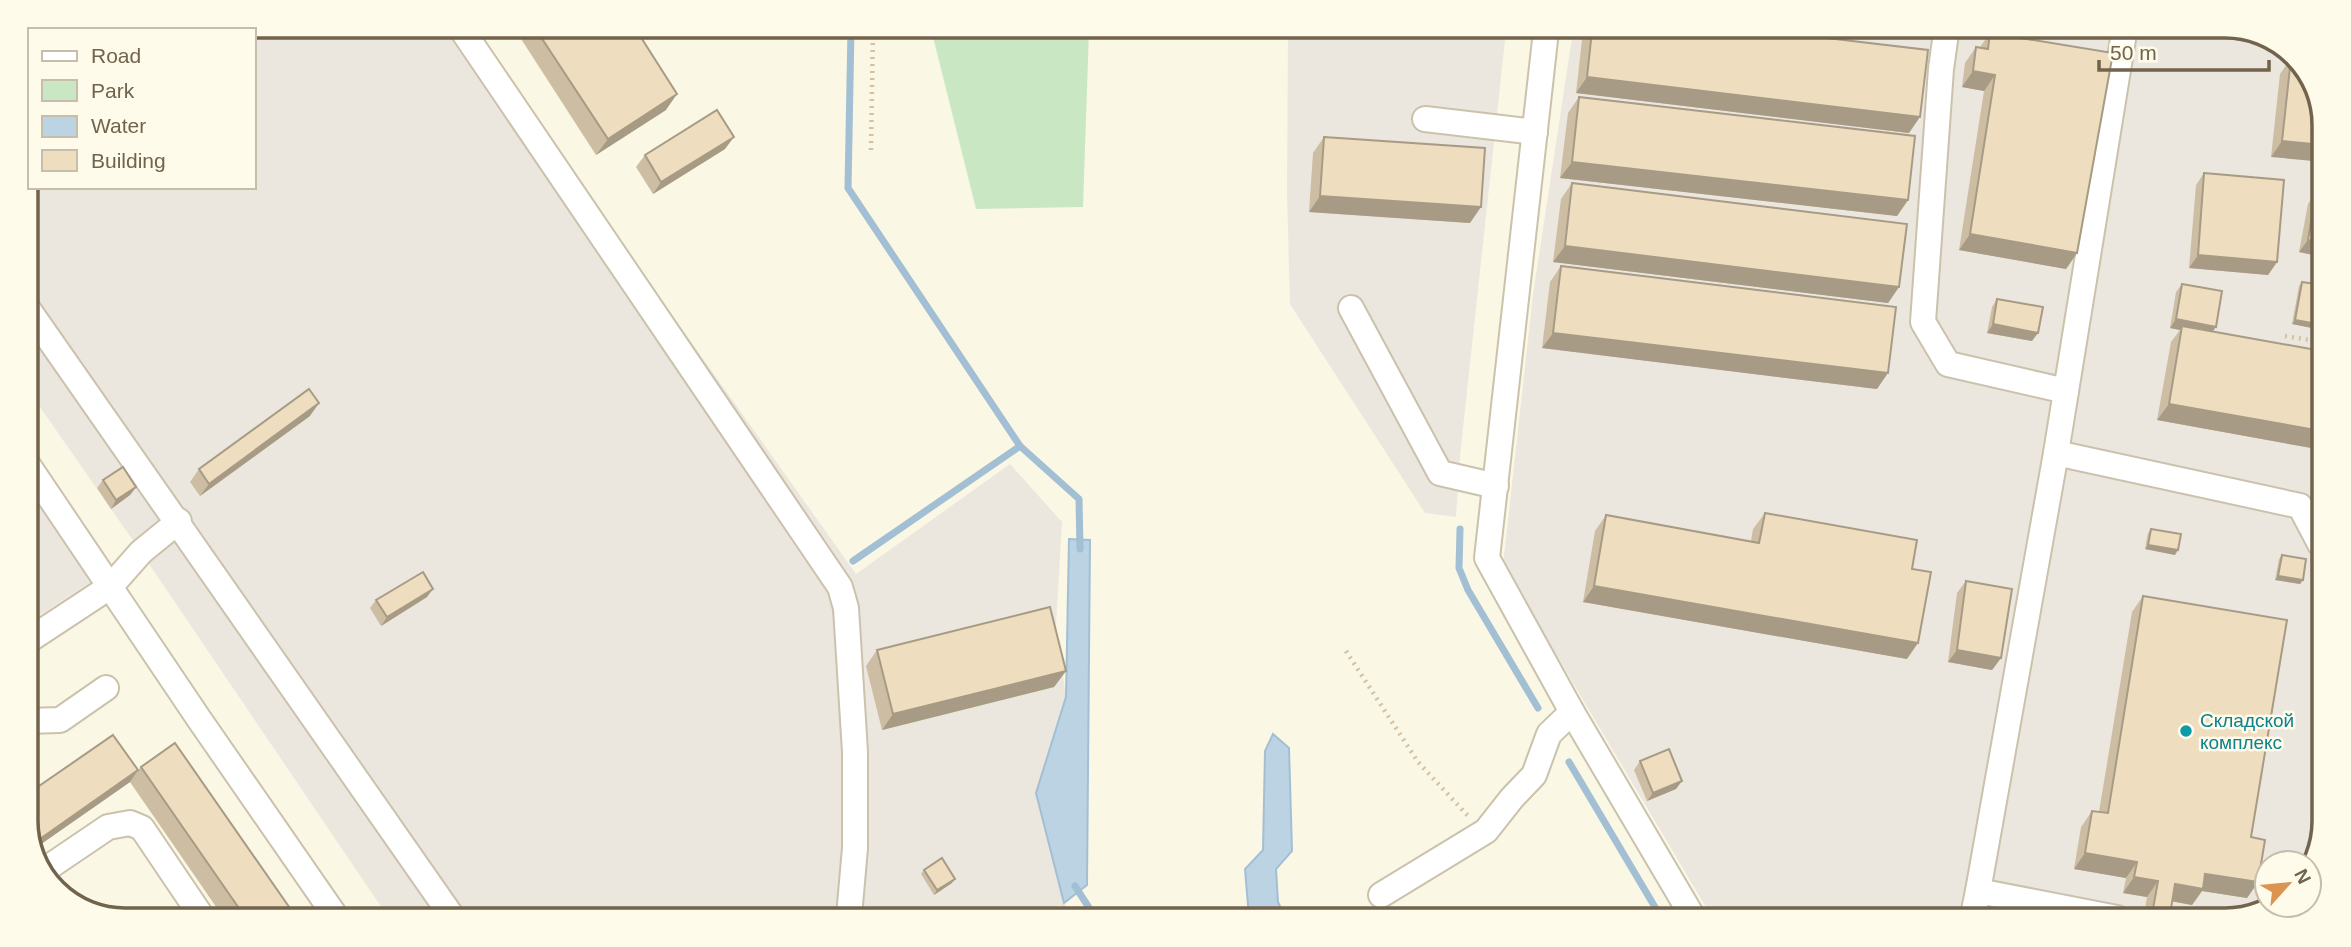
<svg xmlns="http://www.w3.org/2000/svg" width="2351" height="947" viewBox="0 0 2351 947" font-family="Arial,sans-serif">
<rect width="100%" height="100%" fill="#faf7e5"/>
<!-- industrial -->
<g fill="#ebe7df">
<polygon points="126,26 475,27 610,228 856,574 1010,464 1062,522 1056,626 1066,697 1036,793 1064,903 1073,917 386,914 141,552 26,387 26,119 30,112 30,187 254,187 254,30 117,30"/>
<polygon points="1288,30 1506,31 1460,456 1456,517 1425,513 1290,304 1287,193"/>
<polygon points="1573,31 2263,34 2304,65 2325,119 2317,859 2309,869 2309,863 2267,863 2267,905 2277,905 2226,921 1713,919 1503,565 1533,295"/>
<polygon points="26,487 91,582 26,624"/>
</g>
<!-- green -->
<polygon fill="#cae7c4" points="931,29 1089,30 1083,207 976,209"/>
<!-- water -->
<g fill="#bbd3e3" stroke="#a2bfd4" stroke-width="2">
<polygon points="1069,539 1090,540 1087,885 1064,903 1036,793 1066,697"/>
<polygon points="1273,734 1289,748 1292,851 1276,869 1278,902 1285,917 1249,917 1245,869 1263,850 1265,751"/>
</g>
<g fill="none" stroke-linecap="round" stroke-linejoin="round">
<!-- stream -->
<g stroke="#a2bfd4" stroke-width="7">
<polyline points="851,29 848,188 1020,446 853,561"/>
<polyline points="1020,446 1079,499 1080,549"/>
<polyline points="1460,529 1459,568 1468,590 1538,708"/>
<polyline points="1569,762 1662,919"/>
<polyline points="1075,886 1095,917"/>
</g>
<defs>
<g id="minor">
<polyline points="460,27 840,587 846,608 855,752 855,848 849,916"/>
<polyline points="1546,31 1487,558 1572,712 1694,919"/>
<polyline points="1946,33 1941,69 1923,322 1948,364 2066,391"/>
<polyline points="1425,119 1535,132"/>
<polyline points="26,306 451,915"/>
<polyline points="1351,308 1440,473 1496,486"/>
<polyline points="2056,453 2300,506 2320,544"/>
<polyline points="26,462 199,719 334,914"/>
<polyline points="26,642 111,586 141,552 179,521"/>
<polyline points="26,721 60,720 106,688"/>
<polyline points="43,871 108,827 130,823 142,828 200,914"/>
<polyline points="1978,891 2056,453 2124,33"/>
<polyline points="1381,895 1486,831 1512,798 1534,775 1549,734 1572,712"/>
<polyline points="1972,920 1978,891 2117,918"/>
</g>
</defs>
<!-- minor casing -->
<use href="#minor" stroke="#cbc2ac" stroke-width="28"/>
<!-- path -->
<g stroke="#d3c1a2" stroke-width="4.5" stroke-dasharray="2 5" stroke-linecap="butt">
<polyline points="871,150 873,29"/>
<polyline points="2285,336 2322,342"/>
<polyline points="1346,651 1418,762 1468,816"/>
</g>
<!-- minor -->
<use href="#minor" stroke="#fff" stroke-width="24"/>
</g>
<!-- wall -->
<g fill="#cdbea3">
<polygon points="514,28 635,28 666,110 596,155"/>
<polygon points="1583,31 1775,32 1909,133 1576,93"/>
<polygon points="1990,33 2077,253 2066,269 1959,250 1984,91 1962,87 1965,63 1976,47 1980,47"/>
<polygon points="2291,58 2325,119 2271,157 2280,74"/>
<polygon points="1579,97 1908,200 1897,216 1560,178 1568,113"/>
<polygon points="1324,137 1470,223 1309,212 1313,153"/>
<polygon points="725,149 653,194 636,167 645,155"/>
<polygon points="2204,173 2277,262 2268,275 2189,268 2196,185"/>
<polygon points="1572,183 1899,287 1888,303 1553,262 1561,199"/>
<polygon points="2316,192 2323,257 2299,252 2308,204"/>
<polygon points="1561,266 1877,389 1542,348 1550,282"/>
<polygon points="2302,282 2323,285 2322,330 2292,324 2299,286"/>
<polygon points="2182,284 2216,327 2212,331 2317,449 2157,420 2171,342 2180,330 2170,328 2176,292"/>
<polygon points="1997,299 2032,341 1987,333 1992,307"/>
<polygon points="310,416 200,496 190,482 199,469"/>
<polygon points="103,480 136,487 130,495 111,509 97,488"/>
<polygon points="1765,513 1912,569 1907,659 1583,602 1595,531 1606,515 1751,541 1753,529"/>
<polygon points="2151,529 2175,555 2145,549 2148,533"/>
<polygon points="2282,555 2303,580 2300,584 2275,580 2279,559"/>
<polygon points="1966,581 2001,658 1992,670 1948,662 1957,593"/>
<polygon points="2143,596 2251,837 2258,882 2247,898 2202,891 2192,905 2172,901 2169,921 2143,920 2147,897 2123,893 2126,878 2074,869 2081,827 2092,811 2099,812 2132,612"/>
<polygon points="427,597 381,626 370,608 376,600"/>
<polygon points="877,650 1066,671 1054,687 882,730 866,666"/>
<polygon points="1640,761 1676,789 1647,801 1634,770"/>
<polygon points="141,767 294,914 221,914 130,782 34,849 26,828 26,795 138,770"/>
<polygon points="924,870 952,883 934,895 921,874"/>
</g>
<!-- shaded-wall -->
<g fill="#a79b85">
<polygon points="1973,71 1995,75 1984,91 1962,87"/>
<polygon points="1587,77 1920,117 1909,133 1576,93"/>
<polygon points="677,94 666,110 596,155 608,139"/>
<polygon points="734,137 725,149 653,194 661,182"/>
<polygon points="2282,141 2324,145 2324,162 2271,157"/>
<polygon points="1572,162 1908,200 1897,216 1560,178"/>
<polygon points="1320,196 1481,207 1470,223 1309,212"/>
<polygon points="1970,234 2077,253 2066,269 1959,250"/>
<polygon points="2308,240 2323,243 2323,257 2299,252"/>
<polygon points="1565,246 1899,287 1888,303 1553,262"/>
<polygon points="2198,255 2277,262 2268,275 2189,268"/>
<polygon points="2176,319 2216,327 2210,335 2182,326 2180,330 2170,328"/>
<polygon points="2295,320 2323,325 2322,330 2292,324"/>
<polygon points="1993,324 2038,333 2032,341 1987,333"/>
<polygon points="1553,333 1888,373 1877,389 1542,348"/>
<polygon points="319,403 310,416 200,496 209,484"/>
<polygon points="2169,404 2321,431 2321,442 2317,449 2157,420"/>
<polygon points="136,487 130,495 111,509 116,500"/>
<polygon points="2148,545 2178,550 2175,555 2145,549"/>
<polygon points="2278,576 2303,580 2300,584 2275,580"/>
<polygon points="1594,586 1918,643 1907,659 1583,602"/>
<polygon points="433,589 427,597 381,626 387,617"/>
<polygon points="1957,650 2001,658 1992,670 1948,662"/>
<polygon points="1066,671 1054,687 882,730 893,714"/>
<polygon points="138,770 130,782 34,849 33,846 37,841"/>
<polygon points="1682,781 1676,789 1647,801 1653,793"/>
<polygon points="2085,853 2137,862 2126,878 2074,869"/>
<polygon points="2205,874 2258,882 2247,898 2202,891 2192,905 2164,900 2175,884"/>
<polygon points="2134,877 2158,881 2147,897 2123,893"/>
<polygon points="955,879 952,883 934,895 937,890"/>
</g>
<!-- building -->
<g fill="#eeddbe" stroke="#a79b85" stroke-width="2">
<polygon points="535,28 635,28 677,94 608,139"/>
<polygon points="1592,31 1775,32 1928,50 1920,117 1587,77"/>
<polygon points="1990,33 2113,53 2077,253 1970,234 1995,75 1973,71 1976,47 1988,49"/>
<polygon points="2291,58 2295,58 2304,65 2325,119 2324,145 2282,141"/>
<polygon points="1579,97 1915,136 1908,200 1572,162"/>
<polygon points="717,110 734,137 661,182 645,155"/>
<polygon points="1324,137 1485,148 1481,207 1320,196"/>
<polygon points="2204,173 2284,180 2277,262 2198,255"/>
<polygon points="1572,183 1907,224 1899,287 1565,246"/>
<polygon points="2316,192 2324,193 2323,243 2308,240"/>
<polygon points="1561,266 1896,307 1888,373 1553,333"/>
<polygon points="2302,282 2323,285 2323,325 2295,320"/>
<polygon points="2182,284 2222,291 2216,327 2176,319"/>
<polygon points="1997,299 2043,307 2038,333 1993,324"/>
<polygon points="2182,326 2322,351 2321,431 2169,404"/>
<polygon points="309,389 319,403 209,484 199,469"/>
<polygon points="123,467 136,487 116,500 103,480"/>
<polygon points="1765,513 1917,540 1912,569 1931,572 1918,643 1594,586 1606,515 1759,543"/>
<polygon points="2151,529 2181,534 2178,550 2148,545"/>
<polygon points="2282,555 2306,559 2303,580 2278,576"/>
<polygon points="423,572 433,589 387,617 376,600"/>
<polygon points="1966,581 2012,589 2001,658 1957,650"/>
<polygon points="2143,596 2287,620 2251,837 2265,840 2258,882 2205,874 2203,889 2175,884 2169,921 2151,920 2158,881 2134,877 2137,862 2085,853 2092,811 2108,813"/>
<polygon points="1050,607 1066,671 893,714 877,650"/>
<polygon points="113,735 138,770 37,841 26,827 26,795"/>
<polygon points="175,743 294,914 243,914 141,767"/>
<polygon points="1669,749 1682,781 1653,793 1640,761"/>
<polygon points="942,858 955,879 937,890 924,870"/>
<polygon points="2086,912 2136,920 2075,920"/>
</g>
<!-- markers -->
<circle fill="#0f9aa8" stroke="#fefbeb" stroke-width="2.5" cx="2186" cy="731" r="7"/>
<g text-anchor="middle" dominant-baseline="central" stroke-width="5" stroke-linejoin="round" paint-order="stroke">
<!-- culture labels -->
<g font-size="19" fill="#0d838f" stroke="#fefbeb" text-anchor="start">
<text x="2200" y="720">Складской<tspan x="2200" dy="22">комплекс</tspan></text>
</g>
</g>
<!-- crop -->
<path d="M0 0H2351V947H0ZM125 38H2225A87 87 0 0 1 2312 125V821A87 87 0 0 1 2225 908H125A87 87 0 0 1 38 821V125A87 87 0 0 1 125 38Z" fill="#fefbeb" fill-rule="evenodd"/>
<path fill="none" stroke="#71634c" stroke-width="3.5" d="M125 38H2225A87 87 0 0 1 2312 125V821A87 87 0 0 1 2225 908H125A87 87 0 0 1 38 821V125A87 87 0 0 1 125 38Z"/>
<!-- legend -->
<rect x="28" y="28" width="228" height="161" fill="#fefbeb" stroke="#c6beab" stroke-width="2"/>
<rect x="42" y="51" width="35" height="10" fill="#ffffff" stroke="#c6beab" stroke-width="2"/>
<text x="91" y="63" font-size="21" fill="#71634c">Road</text>
<rect x="42" y="80" width="35" height="21" fill="#cae7c4" stroke="#c6beab" stroke-width="2"/>
<text x="91" y="98" font-size="21" fill="#71634c">Park</text>
<rect x="42" y="116" width="35" height="21" fill="#bbd3e3" stroke="#c6beab" stroke-width="2"/>
<text x="91" y="133" font-size="21" fill="#71634c">Water</text>
<rect x="42" y="150" width="35" height="21" fill="#eeddbe" stroke="#c6beab" stroke-width="2"/>
<text x="91" y="168" font-size="21" fill="#71634c">Building</text>
<!-- north arrow -->
<g transform="translate(2288 884) rotate(63)"><circle r="33" fill="#fefbeb" stroke="#c6beab" stroke-width="2"/>
<path d="M0-5L12 26L0 18L-12 26Z" fill="#dc9452"/>
<text y="-10" font-size="19" font-weight="bold" text-anchor="middle" fill="#71634c">N</text>
</g>
<!-- scale -->
<path d="M2099 60v10h170v-10" fill="none" stroke="#71634c" stroke-width="3.5"/>
<text x="2110" y="60" font-size="21" fill="#71634c" stroke="#fefbeb" stroke-width="5" paint-order="stroke">50 m</text>
</svg>
